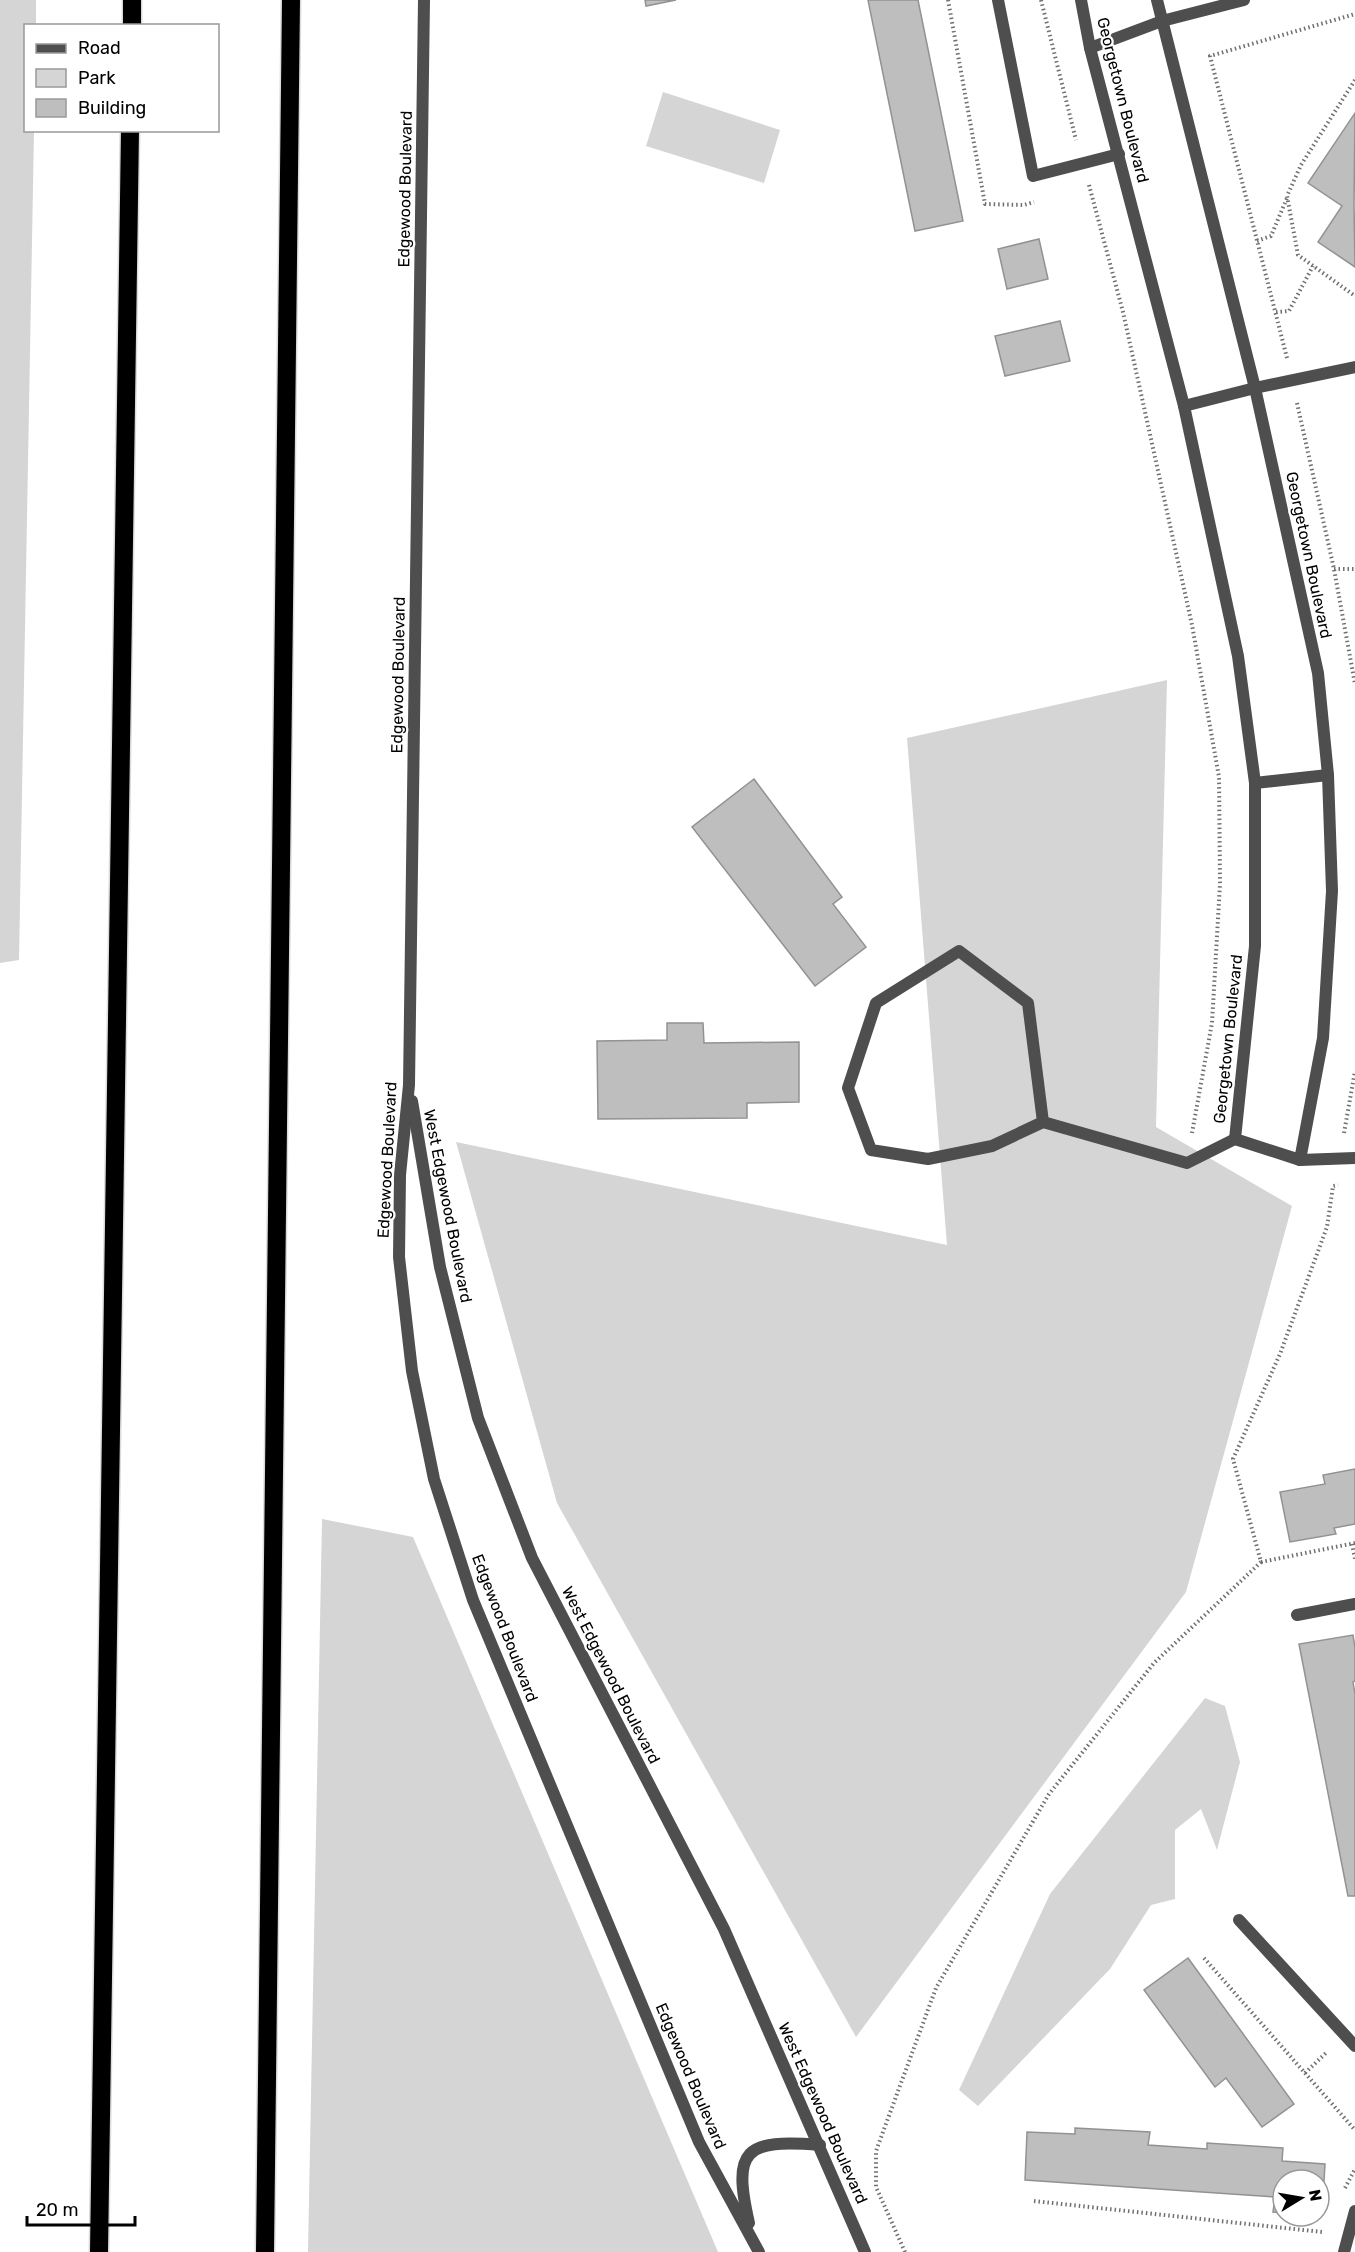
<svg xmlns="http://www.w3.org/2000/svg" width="1355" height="2252" viewBox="0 0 1355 2252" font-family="Rubik,sans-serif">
<rect width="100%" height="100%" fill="#fff"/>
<!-- green -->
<g fill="#d5d5d5">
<polygon points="0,0 36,0 36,25 26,26 26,130 34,131 19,960 0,963"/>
<polygon points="663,92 780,130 764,183 646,146"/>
<polygon points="1167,680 1156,1127 1292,1206 1186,1592 856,2037 557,1503 456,1142 947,1245 907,738"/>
<polygon points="322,1519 413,1537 718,2252 308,2252"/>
<polygon points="1205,1698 1225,1706 1240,1762 1217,1850 1201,1809 1175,1830 1175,1899 1151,1905 1110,1969 978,2106 959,2090 1050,1894"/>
</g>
<!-- building -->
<g fill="#bebebe" stroke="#929292" stroke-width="1.5">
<polygon points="645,0 676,0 646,6"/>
<polygon points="868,0 918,0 963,221 915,231"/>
<polygon points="1355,113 1354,205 1355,267 1318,242 1342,206 1308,183"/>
<polygon points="1039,239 1048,279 1007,289 998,249"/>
<polygon points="1060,321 1070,361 1005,376 995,336"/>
<polygon points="754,779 842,897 833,904 866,947 815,986 692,827"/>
<polygon points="667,1023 703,1023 704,1043 799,1042 799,1102 747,1103 747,1118 598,1119 597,1041 667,1040"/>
<polygon points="1355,1469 1355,1524 1334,1528 1336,1534 1290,1542 1280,1492 1325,1484 1323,1475"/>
<polygon points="1353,1635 1355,1648 1355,1681 1353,1682 1355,1694 1355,1896 1348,1896 1299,1644"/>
<polygon points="1188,1958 1294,2104 1262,2127 1226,2078 1215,2087 1144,1990"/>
<polygon points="1075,2128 1150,2132 1148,2145 1207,2149 1207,2143 1283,2148 1282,2161 1325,2164 1322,2215 1319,2215 1319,2180 1283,2180 1283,2213 1273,2212 1275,2197 1025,2180 1027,2132 1075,2134"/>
</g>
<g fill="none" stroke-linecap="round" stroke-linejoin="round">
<defs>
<g id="motorway">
<polyline points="132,26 132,0"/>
<polyline points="99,2252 130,130"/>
<polyline points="265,2252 291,0"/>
</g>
</defs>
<!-- motorway casing -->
<use href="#motorway" stroke="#dbdbdb" stroke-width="21"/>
<!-- path -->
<g stroke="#707070" stroke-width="4" stroke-dasharray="1.5 3" stroke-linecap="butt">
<polyline points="948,0 985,204 1024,205 1034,202"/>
<polyline points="1041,0 1076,140"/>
<polyline points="1355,80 1301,165 1287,196 1298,255 1355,296"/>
<polyline points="1089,185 1123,312 1192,625 1219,777 1220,884 1212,1023 1192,1133"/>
<polyline points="1257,241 1271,236 1287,198"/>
<polyline points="1276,312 1289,311 1313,266"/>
<polyline points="1287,358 1210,56 1355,14"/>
<polyline points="1297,403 1334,569 1355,684"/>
<polyline points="1334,569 1355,569"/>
<polyline points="1344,1133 1355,1071"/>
<polyline points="1352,1544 1355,1559"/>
<polyline points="1261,1562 1355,1543"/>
<polyline points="1204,1958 1355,2130"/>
<polyline points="1305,2073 1327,2052"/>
<polyline points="1345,2188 1355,2169"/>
<polyline points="1034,2201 1322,2232"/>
<polyline points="905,2252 876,2187 876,2151 936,1988 1049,1794 1154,1663 1261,1562 1233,1459 1280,1354 1327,1227 1333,1186 1338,1185"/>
</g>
<!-- service -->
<g stroke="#4e4e4e" stroke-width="12">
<polyline points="998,0 1033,176 1119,154"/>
<polyline points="1184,406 1255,388 1355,367"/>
</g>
<!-- minor -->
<g stroke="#4e4e4e" stroke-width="12">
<polyline points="1081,0 1090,48 1184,406 1238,656 1255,783 1255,946 1235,1139 1300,1160 1323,1038 1332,891 1328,775 1318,673 1255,388 1157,0"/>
<polyline points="1090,48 1162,21 1244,0"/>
<polyline points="1255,783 1328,775"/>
<polyline points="1043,1122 992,1146 928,1159 871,1150 848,1088 876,1003 959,951 1028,1003 1043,1122 1187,1163 1235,1139"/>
<polyline points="1300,1160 1355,1158"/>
<polyline points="1297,1615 1355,1604"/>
<polyline points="1239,1920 1355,2046"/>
<polyline points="1344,2252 1355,2211"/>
</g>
<!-- tertiary -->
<g stroke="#4e4e4e" stroke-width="12">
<polyline points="424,0 409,1085 400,1175 399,1257 412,1371 434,1479 473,1600 699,2142 759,2252"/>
<polyline points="412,1101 440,1267 478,1418 532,1558 724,1929 865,2252"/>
<path d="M749 2223C732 2149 745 2139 820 2145"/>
</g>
<!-- motorway -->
<use href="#motorway" stroke="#000" stroke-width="18"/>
</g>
<g text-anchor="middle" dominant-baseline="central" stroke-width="4.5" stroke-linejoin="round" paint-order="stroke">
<!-- street labels -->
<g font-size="16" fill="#000" stroke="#fff">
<text transform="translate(1123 100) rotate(76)">Georgetown Boulevard</text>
<text transform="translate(405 189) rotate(-89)">Edgewood Boulevard</text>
<text transform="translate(1309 555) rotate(78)">Georgetown Boulevard</text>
<text transform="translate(398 675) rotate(-89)">Edgewood Boulevard</text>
<text transform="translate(1228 1039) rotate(-84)">Georgetown Boulevard</text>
<text transform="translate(387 1160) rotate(-87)">Edgewood Boulevard</text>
<text transform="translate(448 1206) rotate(79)">West Edgewood Boulevard</text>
<text transform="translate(505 1628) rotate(69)">Edgewood Boulevard</text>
<text transform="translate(611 1675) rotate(63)">West Edgewood Boulevard</text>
<text transform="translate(691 2076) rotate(67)">Edgewood Boulevard</text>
<text transform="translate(823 2113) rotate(66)">West Edgewood Boulevard</text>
</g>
</g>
<!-- legend -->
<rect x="24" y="24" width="195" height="108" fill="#ffffff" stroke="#999999" stroke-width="1.5"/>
<rect x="36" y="44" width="30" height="9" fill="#4e4e4e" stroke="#999999" stroke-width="1.5"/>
<text x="78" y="54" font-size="18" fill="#000000">Road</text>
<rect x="36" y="69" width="30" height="18" fill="#d5d5d5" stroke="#999999" stroke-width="1.5"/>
<text x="78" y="84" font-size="18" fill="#000000">Park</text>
<rect x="36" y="99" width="30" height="18" fill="#bebebe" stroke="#999999" stroke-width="1.5"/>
<text x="78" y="114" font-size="18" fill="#000000">Building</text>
<!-- north arrow -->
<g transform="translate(1301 2198) rotate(79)"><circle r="28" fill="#ffffff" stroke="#999999" stroke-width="1.5"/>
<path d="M0-4.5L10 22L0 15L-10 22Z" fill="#000000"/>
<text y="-9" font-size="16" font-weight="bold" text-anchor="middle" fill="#000000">N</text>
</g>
<!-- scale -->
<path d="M27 2216v9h108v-9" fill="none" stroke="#000000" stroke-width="3"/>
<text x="36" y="2216" font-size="18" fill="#000000" stroke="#ffffff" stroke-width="4.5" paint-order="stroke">20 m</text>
</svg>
